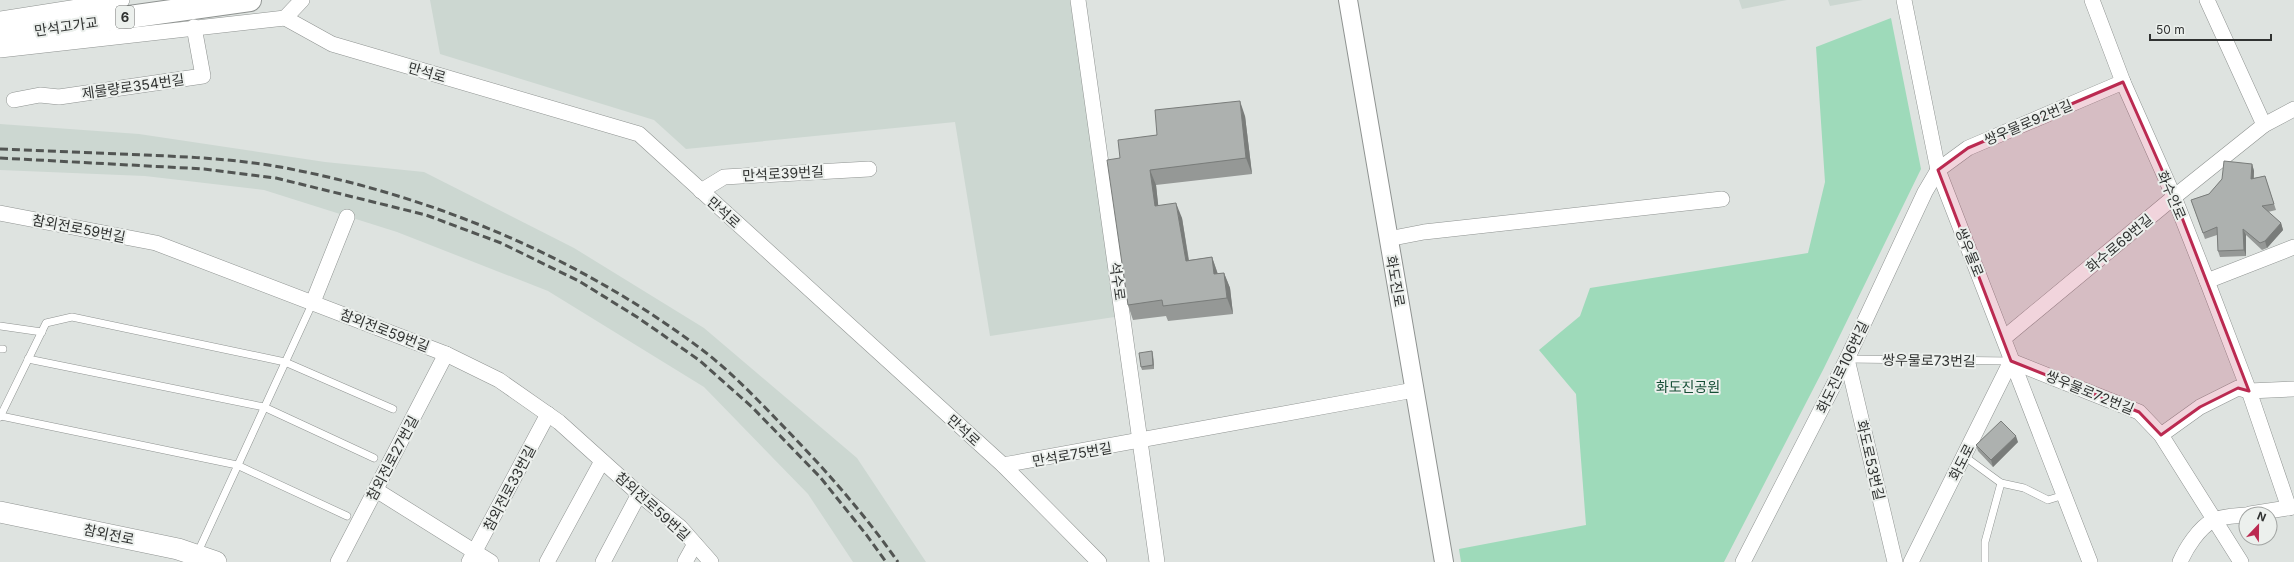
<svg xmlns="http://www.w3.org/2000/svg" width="2294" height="562" viewBox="0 0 2294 562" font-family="Inter,'Noto Sans KR',sans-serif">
<rect width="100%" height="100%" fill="#dee3e0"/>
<!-- built -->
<g fill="#ccd7d1">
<polygon points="430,0 1070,0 1121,316 990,336 955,122 686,149 654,120 440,54"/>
<polygon points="1739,0 1787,0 1742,9"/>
<polygon points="1828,0 1863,0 1830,6"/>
<polygon points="0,124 139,134 325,162 424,172 574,248 704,328 857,458 926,562 853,562 808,494 704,387 548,291 397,232 264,190 145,176 0,170"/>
</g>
<!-- green -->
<polygon fill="#9edaba" points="1891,18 1921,169 1824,368 1724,562 1461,562 1459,549 1586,525 1576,394 1539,350 1580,316 1590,288 1808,253 1825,182 1816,47"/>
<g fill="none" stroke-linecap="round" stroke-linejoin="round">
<defs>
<g id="service">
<polyline points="0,326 42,332"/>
<polyline points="0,349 3,349"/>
<polyline points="28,359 264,407 374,458"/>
<polyline points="1847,359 2011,361"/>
<polyline points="1,416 237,465 347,516"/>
<polyline points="0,417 46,323 72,317 285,362 393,409"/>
<polyline points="1964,456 2001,483 2024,488 2048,500 2064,495"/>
<polyline points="197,554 313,302"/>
<polyline points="1985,562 1985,542 2001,483"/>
</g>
<g id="minor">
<polyline points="302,0 285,18 332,44 639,134 1003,465 1099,562"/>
<polyline points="1078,0 1157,562"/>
<polyline points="1904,0 1938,170 2090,562"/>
<polyline points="2092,0 2123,82 2174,197 2207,281 2249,391 2289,508"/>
<polyline points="2207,0 2264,125"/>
<polyline points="0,19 122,0"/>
<polyline points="0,50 285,18"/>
<polyline points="14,100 40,95 59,97 203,76 194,27"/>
<polyline points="701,191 724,177 869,169"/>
<polyline points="0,213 156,243 446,354 499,380 559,422 639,494 680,527 711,562"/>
<polyline points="1388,239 1424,232 1722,199"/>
<polyline points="2207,281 2294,247"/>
<polyline points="313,302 347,217"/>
<polyline points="2004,338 2174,197 2264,125 2294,109"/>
<polyline points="1847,359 1895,562"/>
<polyline points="2161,435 2200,407 2238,388 2249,391 2294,389"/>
<polyline points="1003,465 1414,390"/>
<polyline points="376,490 491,562"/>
<polyline points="2250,514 2294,507"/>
<polyline points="338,562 446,354"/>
<polyline points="469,562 548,414"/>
<polyline points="547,562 602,461"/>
<polyline points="603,562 639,494"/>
<polyline points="685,562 695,544"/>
<polyline points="1743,562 1847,359 1925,192 1938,170 1968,148 2123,82"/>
<polyline points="1911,562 2011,361 2139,412 2161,435 2241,562"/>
<path d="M2180 562C2186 548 2199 528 2212 521 2221 516 2236 516 2246 515"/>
</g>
<polyline id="tertiary" points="1348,0 1444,562"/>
<polyline id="secondary" points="0,512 178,549 216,562"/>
<polyline id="primary" points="0,35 250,0"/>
</defs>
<!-- service casing -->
<use href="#service" stroke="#8f9391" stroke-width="8"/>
<!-- minor casing -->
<use href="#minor" stroke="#8f9391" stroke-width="16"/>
<!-- tertiary casing -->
<use href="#tertiary" stroke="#8f9391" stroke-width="20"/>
<!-- secondary casing -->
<use href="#secondary" stroke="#8f9391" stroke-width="22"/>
<!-- primary casing -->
<use href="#primary" stroke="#8f9391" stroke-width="24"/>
<!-- service -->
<use href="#service" stroke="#fff" stroke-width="7"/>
<!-- minor -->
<use href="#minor" stroke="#fff" stroke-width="15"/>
<!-- tertiary -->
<use href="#tertiary" stroke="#fff" stroke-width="18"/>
<!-- secondary -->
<use href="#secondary" stroke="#fff" stroke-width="21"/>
<!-- primary -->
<use href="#primary" stroke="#fff" stroke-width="22"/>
<!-- rail -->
<g stroke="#525553" stroke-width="3" stroke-dasharray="8 4" stroke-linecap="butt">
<path d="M0 149C48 151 97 153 145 155 190 157 236 159 280 167 432 195 582 258 705 352 732 373 757 399 780 423 823 467 863 512 898 562"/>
<polyline points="0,158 204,169 276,178 426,215 501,243 579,281 637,317 699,360 752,407 820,477 865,533 886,562"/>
</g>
</g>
<!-- wall -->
<g fill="#959896">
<polygon points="1245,116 1252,174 1156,185 1158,205 1182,218 1189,260 1212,257 1218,274 1224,273 1230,288 1233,314 1168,321 1166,316 1133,320 1128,305 1120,158 1157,135"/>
<polygon points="2252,164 2254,171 2254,178 2265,176 2276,210 2268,212 2281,223 2283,230 2267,248 2262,250 2246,235 2246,256 2220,257 2218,251 2217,235 2205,239 2191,200 2209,194 2222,179"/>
<polygon points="1152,351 1153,355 1154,369 1142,370 1141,367"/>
<polygon points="2018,442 1993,467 1978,451 1976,445"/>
</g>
<!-- shaded-wall -->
<g fill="#797c7a">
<polygon points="1240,101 1245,116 1252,174 1246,158"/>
<polygon points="2252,164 2254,171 2253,185 2251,179"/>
<polygon points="1150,170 1156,185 1160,221 1155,206"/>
<polygon points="1176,203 1182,218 1191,276 1186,261"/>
<polygon points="2281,223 2283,230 2267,248 2265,241"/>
<polygon points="2243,229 2246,235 2246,256 2244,250"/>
<polygon points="1212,257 1217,272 1220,289 1214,274"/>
<polygon points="1224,273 1230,288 1233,314 1227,298"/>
<polygon points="1152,351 1153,355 1154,369 1153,365"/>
<polygon points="2016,436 2018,442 1993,467 1991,460"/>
</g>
<!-- building -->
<g fill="#adb1af" stroke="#797c7a">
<polygon points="1240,101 1246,158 1150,170 1155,206 1176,203 1186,261 1212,257 1214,274 1224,273 1227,298 1163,306 1162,300 1128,305 1107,160 1120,158 1118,140 1157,135 1155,110"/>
<polygon points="2224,161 2252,164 2251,179 2265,176 2274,204 2262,206 2281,223 2265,241 2260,243 2243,229 2244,250 2218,251 2217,227 2203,233 2191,200 2209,194 2222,179"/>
<polygon points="1152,351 1153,365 1141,367 1139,353"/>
<polygon points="2001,421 2016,436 1991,460 1976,445"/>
</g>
<!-- marked area -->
<path fill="#bb2a51" fill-opacity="0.2" stroke="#bb2a51" stroke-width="3" stroke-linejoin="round" d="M2123 82 2174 197 2249 391 2238 388 2200 407 2161 435 2139 412 2011 361 1938 170 1968 148Z"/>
<g text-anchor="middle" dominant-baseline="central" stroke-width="4" stroke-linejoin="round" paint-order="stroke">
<!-- shield labels -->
<rect fill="#ecf0ed" stroke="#686b69" stroke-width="1" x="116" y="6" width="18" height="22" rx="3"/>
<g font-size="13" font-weight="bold" fill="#303231">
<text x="125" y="17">6</text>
</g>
<!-- street labels -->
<g font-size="14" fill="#303231" stroke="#ecf0ed">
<text transform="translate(66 26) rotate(-8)">만석고가교</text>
<text transform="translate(427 72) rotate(16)">만석로</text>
<text transform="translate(133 86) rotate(-8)">제물량로354번길</text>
<text transform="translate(2028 122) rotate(-23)">쌍우물로92번길</text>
<text transform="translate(783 173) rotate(-3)">만석로39번길</text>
<text transform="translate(2172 195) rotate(67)">화수안로</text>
<text transform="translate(724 212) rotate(42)">만석로</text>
<text transform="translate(79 228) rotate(11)">참외전로59번길</text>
<text transform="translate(2119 243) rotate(-40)">화수로69번길</text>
<text transform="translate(1970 252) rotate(68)">쌍우물로</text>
<text transform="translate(1118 281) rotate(82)">석수로</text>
<text transform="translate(1396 281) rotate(80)">화도진로</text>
<text transform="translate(385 330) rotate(21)">참외전로59번길</text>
<text transform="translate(1929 360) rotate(1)">쌍우물로73번길</text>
<text transform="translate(1842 367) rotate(-64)">화도진로106번길</text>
<text transform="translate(2090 392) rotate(22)">쌍우물로72번길</text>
<text transform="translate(964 430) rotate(42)">만석로</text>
<text transform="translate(1072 454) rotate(-10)">만석로75번길</text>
<text transform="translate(392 458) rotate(-62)">참외전로27번길</text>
<text transform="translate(1871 460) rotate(77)">화도로53번길</text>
<text transform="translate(1961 462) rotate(-63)">화도로</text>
<text transform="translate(509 488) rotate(-62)">참외전로33번길</text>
<text transform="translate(653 506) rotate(42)">참외전로59번길</text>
<text transform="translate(109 534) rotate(12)">참외전로</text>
</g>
<!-- park labels -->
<g font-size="14" fill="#164e36" stroke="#ecf0ed">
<text x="1688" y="386">화도진공원</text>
</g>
</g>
<!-- north arrow -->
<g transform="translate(2258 526) rotate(22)"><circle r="19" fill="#ecf0ed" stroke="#a1a4a2"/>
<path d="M0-3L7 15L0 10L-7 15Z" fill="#bb2a51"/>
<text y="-6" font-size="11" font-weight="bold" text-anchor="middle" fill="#303231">N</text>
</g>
<!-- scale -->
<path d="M2150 34v6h121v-6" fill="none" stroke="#303231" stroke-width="2"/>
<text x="2156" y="34" font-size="12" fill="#303231" stroke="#ecf0ed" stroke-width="3" paint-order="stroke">50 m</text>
</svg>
